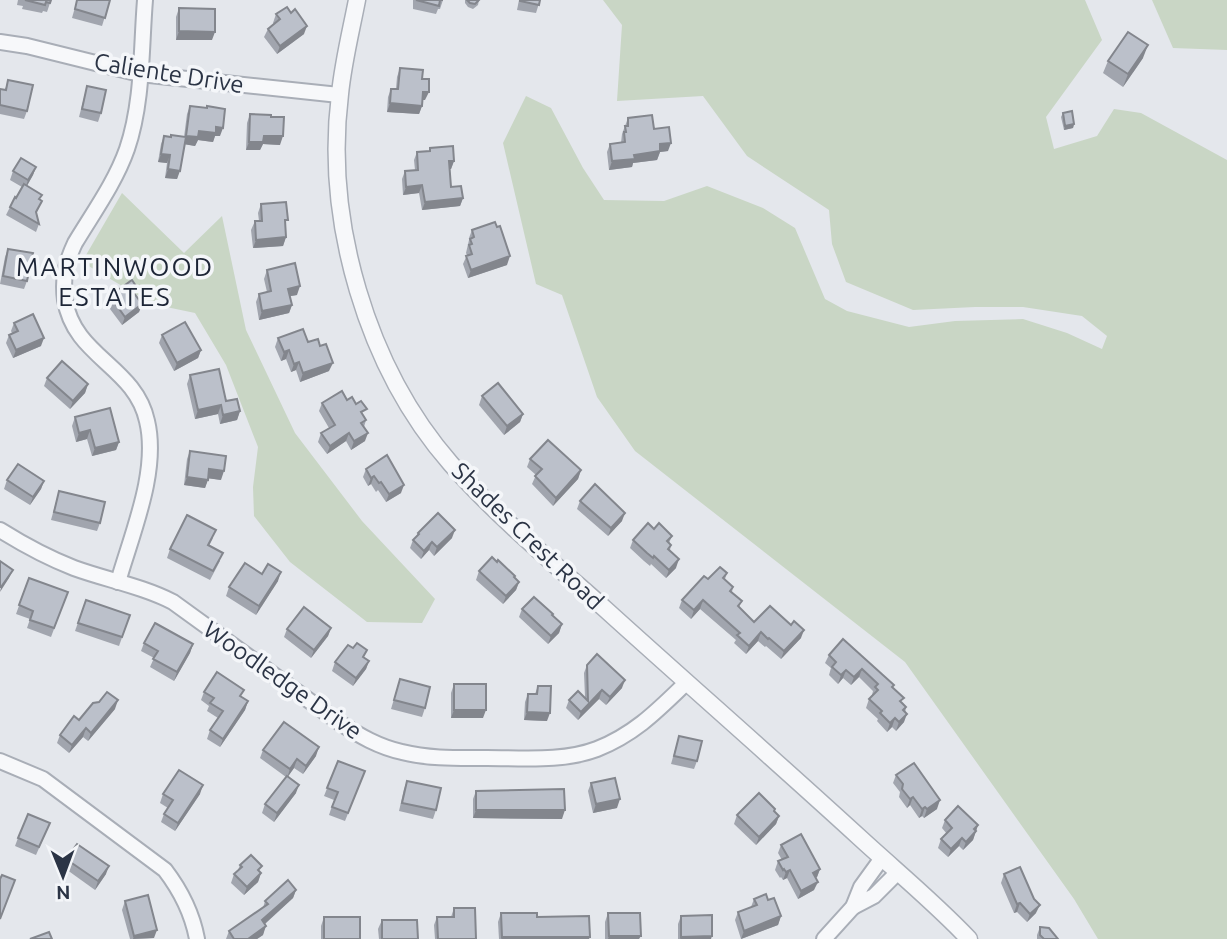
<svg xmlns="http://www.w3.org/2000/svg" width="1227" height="939" viewBox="0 0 1227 939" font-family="Ubuntu,sans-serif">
<rect width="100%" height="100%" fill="#e4e7ec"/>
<!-- green -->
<g fill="#c9d6c5">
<polygon points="603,0 1085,0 1102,40 1046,117 1054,149 1097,136 1114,109 1141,113 1227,160 1227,939 1098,939 1074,899 905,662 635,451 597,397 562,295 536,284 503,143 526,96 551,108 583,168 604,200 664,201 707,186 763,208 795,228 825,299 847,311 909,327 955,321 1023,319 1067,333 1102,349 1107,336 1082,316 1023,307 975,307 913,310 846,282 832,244 829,210 747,156 703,96 617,101 622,25"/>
<polygon points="1152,0 1227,0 1227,50 1173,48"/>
<polygon points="122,193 184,253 222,216 246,330 295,433 362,521 435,599 422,623 367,622 290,562 254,516 253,487 258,447 226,365 195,313 152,304 82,262"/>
</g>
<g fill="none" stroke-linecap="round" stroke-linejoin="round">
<defs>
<g id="minor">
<polyline points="0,42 27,46 140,74 339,95"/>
<path d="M0 530C24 545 48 558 74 568 107 580 142 586 173 602L340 723C360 736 379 747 402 752 430 759 458 758 487 758 523 758 563 762 597 749 635 734 658 710 686 683"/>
<path d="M118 582C132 533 159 471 147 421 135 366 74 357 65 300 62 279 66 262 75 243 93 213 115 183 127 149 143 102 141 49 145 0"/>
<path d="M0 761 43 779 165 870C181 891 192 912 197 939"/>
<polyline points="853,907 874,896 898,872"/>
<polyline points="824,939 853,907 861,887 882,858"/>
</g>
<path id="tertiary" d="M357 0C351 31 343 63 340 94 324 221 367 368 451 464 497 516 552 562 604 608 689 685 775 760 859 837 896 871 935 903 969 939"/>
</defs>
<!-- minor casing -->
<use href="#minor" stroke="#a9aeb7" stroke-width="18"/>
<!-- tertiary casing -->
<use href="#tertiary" stroke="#a9aeb7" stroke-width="19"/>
<!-- minor -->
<use href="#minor" stroke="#f7f8fa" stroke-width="14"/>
<!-- tertiary -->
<use href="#tertiary" stroke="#f7f8fa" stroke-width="16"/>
</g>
<!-- wall -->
<g fill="#a1a5ae">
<polygon points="18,0 51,0 47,12 43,11 42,13 22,9 23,6 17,5"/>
<polygon points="77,0 110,0 102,26 72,18"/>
<polygon points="413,0 443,0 440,9 438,9 436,14 413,9"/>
<polygon points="465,0 479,0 478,5 473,9 468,7 465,3"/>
<polygon points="519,0 540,0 536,13 517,10"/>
<polygon points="179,8 212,40 176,40 176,17"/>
<polygon points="276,14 304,34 277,54 264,37 268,29 274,24 273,23"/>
<polygon points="1143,58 1123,87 1103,73 1108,61"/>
<polygon points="400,68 422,79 425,100 423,100 422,106 419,114 387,112 388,97 391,89 396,89 397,77"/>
<polygon points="8,80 27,111 24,119 0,114 0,89 5,90"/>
<polygon points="87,86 101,113 98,122 79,117"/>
<polygon points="190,106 220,136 215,136 213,142 198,140 195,146 185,144 177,179 165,178 167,163 158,162 161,144 164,136 184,137 187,114"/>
<polygon points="1063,113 1074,124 1073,128 1064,130 1061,117"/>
<polygon points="250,114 271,117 280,145 263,144 260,150 246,150 247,123"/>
<polygon points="628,118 654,129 668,151 660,152 657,160 633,163 632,167 609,170 607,152 610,144 621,143 622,134"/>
<polygon points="430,148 454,161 451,169 450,169 451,187 463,198 460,206 422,210 419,193 403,195 402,179 405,171 415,170 414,160 417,152 429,151"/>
<polygon points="36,167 33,175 27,186 42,201 36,214 39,224 36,232 6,215 10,207 22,187 10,180 13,171"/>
<polygon points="261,204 286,237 283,246 253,248 251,230 255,221 259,221 258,213"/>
<polygon points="472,230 507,265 468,278 463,264 467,255 466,253 469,240 469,238"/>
<polygon points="8,249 27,281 24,289 0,284 5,257"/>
<polygon points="267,270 297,295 290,296 292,305 289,313 259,320 256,302 259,294 267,292 264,279"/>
<polygon points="110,296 136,296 142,304 139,312 122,325 107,305"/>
<polygon points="14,323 41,346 13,358 6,343 9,335 12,333 11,331"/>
<polygon points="162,335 201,350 198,358 174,371 159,343"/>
<polygon points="278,338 308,342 329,371 300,382 296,370 291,372 286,359 281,361 275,347"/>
<polygon points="190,375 240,411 237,420 220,424 218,414 195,419 187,384"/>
<polygon points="47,378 88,384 85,393 70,409 44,386"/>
<polygon points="482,396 523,414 520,422 504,435 479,405"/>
<polygon points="347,400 364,416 366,420 364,427 365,441 351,450 346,441 327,454 318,442 321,433 329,428 319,411 322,403"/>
<polygon points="75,417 119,442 116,450 92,456 87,439 76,442 72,426"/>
<polygon points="190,451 221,480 208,478 205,488 184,485 187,459"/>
<polygon points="530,459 581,470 578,479 553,506 532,484 536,475 527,467"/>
<polygon points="366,469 401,493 386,502 378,490 376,492 371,484 368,486 363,477"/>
<polygon points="7,480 44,481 41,489 30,505 4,489"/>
<polygon points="59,491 100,523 97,531 51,520"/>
<polygon points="580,501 622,521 608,536 577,509"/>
<polygon points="654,529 672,536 669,543 671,545 670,550 676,568 666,578 651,564 650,566 644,561 630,548 633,540"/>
<polygon points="418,533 452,538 434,556 429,550 421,559 410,548 413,540 416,537"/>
<polygon points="213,538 209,546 220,561 210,580 167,558 170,549"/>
<polygon points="479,571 514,578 519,582 516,590 503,604 476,580"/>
<polygon points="727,573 725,579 733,587 732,592 742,601 739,607 754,622 801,638 781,659 766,646 765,647 758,641 746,654 734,643 736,640 700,609 691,619 679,608 682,600 708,579"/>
<polygon points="262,574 278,581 256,615 226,596 229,587"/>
<polygon points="29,578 68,592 51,637 27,628 30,619 16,614"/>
<polygon points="86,600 130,615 119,646 75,631"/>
<polygon points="522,609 553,616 562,624 559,633 548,644 519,617"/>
<polygon points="331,628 328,636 311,658 284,637 287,629"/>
<polygon points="843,639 893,688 902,703 906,707 904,722 896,731 892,727 887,732 877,721 878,719 866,708 869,699 872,695 873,691 859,677 851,685 843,678 838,684 829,675 831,668 825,663 829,655"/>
<polygon points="144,643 193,644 190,653 174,681 150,667 154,658 141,651"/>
<polygon points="364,658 369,661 366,669 353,686 332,671 335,662"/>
<polygon points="587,665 622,688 606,705 599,699 578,720 566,708 569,700 585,697 584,673"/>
<polygon points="400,679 425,708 422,717 391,709"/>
<polygon points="454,684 483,718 451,718 451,693"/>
<polygon points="538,686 547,721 524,720 525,702 528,694 535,694"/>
<polygon points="204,692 242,697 248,701 245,710 220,747 207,739 210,730 218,718 207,711 209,706 201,700"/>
<polygon points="115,709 88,741 83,737 69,753 57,743 60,735 79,720"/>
<polygon points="679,736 697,761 694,769 671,764"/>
<polygon points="263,750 316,756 303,774 294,768 288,776 296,793 274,822 262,813 265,804 286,777 260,758"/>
<polygon points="338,761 365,771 345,821 329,815 334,800 324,796"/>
<polygon points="896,775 937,809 924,818 922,816 919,818 910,805 907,808 899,797 900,792 893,783"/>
<polygon points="407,781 436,810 433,819 399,811 404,789"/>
<polygon points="591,783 617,808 593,813 588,791"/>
<polygon points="476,791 562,819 473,818 473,799"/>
<polygon points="163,794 200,794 175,831 161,822 164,814 168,808 160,803"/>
<polygon points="737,815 779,816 776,824 756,845 734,824"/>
<polygon points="945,820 978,825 973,840 963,850 959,846 948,857 938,848 941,839 947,834 942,828"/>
<polygon points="50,823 36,855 15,846 18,838"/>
<polygon points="781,845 820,869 817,877 816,878 814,890 798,899 787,878 783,880 781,877 780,878 775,870 778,861 782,860 778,853"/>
<polygon points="66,859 106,874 95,890 63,867"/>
<polygon points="240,865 261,873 258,882 244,895 231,883 234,874 238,870"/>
<polygon points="1004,874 1034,899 1036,913 1027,922 1017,912 1014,913 1001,883"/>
<polygon points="296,890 293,898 265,924 263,935 257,939 226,939 229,931 263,908 265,901"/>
<polygon points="754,899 768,900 781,916 778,925 741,939 735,920 738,912 751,907"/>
<polygon points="125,901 154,938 130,939 122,910"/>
<polygon points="454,908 476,939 435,939 434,925 437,917 451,917"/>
<polygon points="501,913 537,917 589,939 499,939 498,922"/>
<polygon points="608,913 639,939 605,939 605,922"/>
<polygon points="681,916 711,939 678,939 678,924"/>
<polygon points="324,917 360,939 321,939 321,926"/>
<polygon points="382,920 418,939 379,939 378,929"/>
<polygon points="1040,927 1058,939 1037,939 1037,935"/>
</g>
<!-- shaded-wall -->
<g fill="#83868d">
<polygon points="307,26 304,34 277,54 280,46"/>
<polygon points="179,31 215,32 212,40 176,40"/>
<polygon points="1148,45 1143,58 1123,87 1128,74"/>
<polygon points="423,92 429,92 425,100 420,100"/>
<polygon points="390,103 422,106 419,114 387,112"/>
<polygon points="1074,124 1073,128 1064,130 1065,126"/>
<polygon points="216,127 223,128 220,136 215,136 213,142 198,140 195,146 183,144 186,136 199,131"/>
<polygon points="264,136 283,136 280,145 263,144 260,150 246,150 249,142"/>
<polygon points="671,143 668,151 660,152 657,160 633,163 632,167 609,170 612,161 634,155 660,144"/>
<polygon points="161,154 170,155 167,163 158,162"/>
<polygon points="449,161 454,161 451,169 446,169"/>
<polygon points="36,167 33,175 25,189 28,180"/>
<polygon points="168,169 180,171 177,179 165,178"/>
<polygon points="422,185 419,193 403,195 406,187"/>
<polygon points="463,198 460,206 422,210 425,202"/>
<polygon points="286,237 283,246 253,248 256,240"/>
<polygon points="510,256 507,265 468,278 471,270"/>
<polygon points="300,286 297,295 285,297 288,289"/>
<polygon points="142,304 139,312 122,325 125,317"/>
<polygon points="292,305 289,313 259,320 262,311"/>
<polygon points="44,338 41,346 13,358 16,350"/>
<polygon points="201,350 198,358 174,371 177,363"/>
<polygon points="289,350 286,359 281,361 284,352"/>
<polygon points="299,362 296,370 291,372 294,364"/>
<polygon points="333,363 329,371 300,382 303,373"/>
<polygon points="88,384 85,393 70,409 73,401"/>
<polygon points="221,405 218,414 195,419 198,410"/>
<polygon points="240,411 237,420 220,424 223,415"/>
<polygon points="523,414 520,422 504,435 507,426"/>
<polygon points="90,430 87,439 76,442 79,433"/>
<polygon points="349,433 346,441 327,454 330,446"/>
<polygon points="368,433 365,441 351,450 354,441"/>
<polygon points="119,442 116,450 92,456 95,448"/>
<polygon points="209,469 224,471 221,480 206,478"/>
<polygon points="581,470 578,479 553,506 556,498"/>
<polygon points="374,476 371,484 368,486 371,478"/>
<polygon points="187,477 208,480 205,488 184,485"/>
<polygon points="44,481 41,489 30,505 33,497"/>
<polygon points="404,485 401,493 386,502 389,494"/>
<polygon points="625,513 622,521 608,536 611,528"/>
<polygon points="455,530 452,538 434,556 437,547"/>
<polygon points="432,542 429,550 421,559 424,551"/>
<polygon points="679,559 676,568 666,578 669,570"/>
<polygon points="13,570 9,578 0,592 1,587"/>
<polygon points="281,572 278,581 256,615 259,606"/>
<polygon points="519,582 516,590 503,604 506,596"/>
<polygon points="703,600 700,609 691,619 694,610"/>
<polygon points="562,624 559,633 548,644 551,636"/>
<polygon points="331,628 328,636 311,658 314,650"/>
<polygon points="804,630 801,638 781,659 784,651"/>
<polygon points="761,632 758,641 746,654 749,646"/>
<polygon points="193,644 190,653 174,681 177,672"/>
<polygon points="369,661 366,669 353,686 356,678"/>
<polygon points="862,669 859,677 851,685 854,677"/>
<polygon points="846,670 843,678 838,684 841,675"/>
<polygon points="625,680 622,688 606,705 610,697"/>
<polygon points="602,690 599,699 578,720 581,712"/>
<polygon points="118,700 115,709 88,741 91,733"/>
<polygon points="248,701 245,710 220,747 223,739"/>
<polygon points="454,710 486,710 483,718 451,718"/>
<polygon points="527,712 550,713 547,721 524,720"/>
<polygon points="907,714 904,722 896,731 899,722"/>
<polygon points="895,718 892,727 887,732 890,723"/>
<polygon points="86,728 83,737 69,753 72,745"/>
<polygon points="319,747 316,756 303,774 306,766"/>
<polygon points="297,759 294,768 287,778 290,769"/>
<polygon points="203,785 200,794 175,831 178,823"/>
<polygon points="299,785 296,793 274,822 277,813"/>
<polygon points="913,797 910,805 907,808 910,799"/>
<polygon points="620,799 617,808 593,813 596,804"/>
<polygon points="940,800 937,809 924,818 927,809"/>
<polygon points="925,807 922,816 919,818 922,809"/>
<polygon points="476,810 565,810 562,819 473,818"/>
<polygon points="779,816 776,824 756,845 759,837"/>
<polygon points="978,825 973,840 963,850 966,842 974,829"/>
<polygon points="962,838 959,846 948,857 951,849"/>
<polygon points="109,866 106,874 95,890 98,881"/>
<polygon points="820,869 817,877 810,881 813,873"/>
<polygon points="790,870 787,878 783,880 786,872"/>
<polygon points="261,873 258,882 244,895 247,887"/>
<polygon points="818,882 814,890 798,899 801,891"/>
<polygon points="296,890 293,898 259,929 262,920"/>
<polygon points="1020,903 1017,912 1014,913 1017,904"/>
<polygon points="1040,905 1036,913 1027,922 1030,914"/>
<polygon points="781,916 778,925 741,939 744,931"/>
<polygon points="266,926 263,935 257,939 248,939"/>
<polygon points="157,930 154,938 133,939 134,936"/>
<polygon points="609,936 641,936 639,939 608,939"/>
<polygon points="712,936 711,939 680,939 681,937"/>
<polygon points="502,937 590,937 589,939 501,939"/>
</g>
<!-- building -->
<g fill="#bbc0ca" stroke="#83868d" stroke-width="2">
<polygon points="25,0 51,0 50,3 46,2 45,5"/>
<polygon points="77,0 110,0 105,18 75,9"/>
<polygon points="416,0 443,0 440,0 439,6"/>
<polygon points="467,0 479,0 475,4 470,3"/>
<polygon points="520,0 540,0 539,5 520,1"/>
<polygon points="287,7 291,13 295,9 307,26 280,46 268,29 280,19 276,14"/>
<polygon points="179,8 215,9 215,32 179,31"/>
<polygon points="1128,32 1148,45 1128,74 1108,61"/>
<polygon points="400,68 423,70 422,79 429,79 429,92 423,92 422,106 390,103 391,89 398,89"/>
<polygon points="8,80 33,85 27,111 0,105 0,89 6,90"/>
<polygon points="87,86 106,90 101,113 82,109"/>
<polygon points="190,106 207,108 207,106 225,109 223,128 216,127 216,133 199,131 198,137 186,136"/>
<polygon points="1072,111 1074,124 1065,126 1063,113"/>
<polygon points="250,114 271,115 271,117 284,117 283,136 264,136 263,142 249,142"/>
<polygon points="652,115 654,129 669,127 671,143 660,144 660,151 634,155 635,159 612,161 610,144 625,142 624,132 626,132 625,126 628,126 628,118"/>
<polygon points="171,135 186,137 180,171 168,169 170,155 161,154 164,136 171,137"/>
<polygon points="453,146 454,161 449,161 451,187 461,186 463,198 425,202 422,185 406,187 405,171 418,170 417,152 430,151 430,148"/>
<polygon points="21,158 36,167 28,180 13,171"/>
<polygon points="24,184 42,195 39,199 42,201 36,212 39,224 10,207 15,197 16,198"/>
<polygon points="286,202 288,220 285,220 286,237 256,240 255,221 262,221 261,204"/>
<polygon points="495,222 497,227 500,226 510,256 471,270 466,256 472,254 469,245 472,244 470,239 474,237 472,230"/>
<polygon points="8,249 33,253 27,281 3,276"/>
<polygon points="295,263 300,286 288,289 292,305 262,311 259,294 271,291 267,270"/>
<polygon points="132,280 138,289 134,293 142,304 125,317 110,296"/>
<polygon points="33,314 44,338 16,350 9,335 18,331 14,323"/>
<polygon points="185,322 201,350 177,363 162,335"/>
<polygon points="303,329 308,342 318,339 320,346 326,344 333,363 303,373 299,362 294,364 289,350 284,352 278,338"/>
<polygon points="62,361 88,384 73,401 47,378"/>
<polygon points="219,369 226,401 237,399 240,411 223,415 221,405 198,410 190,375"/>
<polygon points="498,383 523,414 507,426 482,396"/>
<polygon points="342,391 347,400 352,397 356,404 361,401 367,409 361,412 366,420 361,423 368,433 354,441 349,433 330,446 321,433 335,425 322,403"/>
<polygon points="110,408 119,442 95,448 90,430 79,433 75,417"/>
<polygon points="548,440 581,470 556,498 535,476 542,469 530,459"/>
<polygon points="190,451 226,456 224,471 209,469 208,480 187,477"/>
<polygon points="387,455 404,485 389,494 381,482 379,483 374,476 371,478 366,469"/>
<polygon points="18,464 44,481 33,497 7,480"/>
<polygon points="595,484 625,513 611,528 580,501"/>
<polygon points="59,491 105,502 100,523 54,512"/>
<polygon points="438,513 455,530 437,547 432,542 424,551 413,540 419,534 418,533"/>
<polygon points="187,515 216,530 208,545 223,553 213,571 170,549"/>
<polygon points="648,523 654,529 659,523 672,536 667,541 671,545 668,549 679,559 669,570 654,556 653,558 647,553 633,540"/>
<polygon points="492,557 497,562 498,560 515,576 514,577 519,582 506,596 479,571"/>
<polygon points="0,561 13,570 1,587 0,587"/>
<polygon points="245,563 262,574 268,564 281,572 259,606 229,587"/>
<polygon points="720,567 727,573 723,578 733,587 730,591 742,601 738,606 754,622 770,606 791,625 794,621 804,630 784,651 769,638 768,639 761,632 749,646 737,635 740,633 703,600 694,610 682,600 704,576 708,579"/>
<polygon points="29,578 68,592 54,628 30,620 33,611 19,605"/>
<polygon points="534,597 553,614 552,615 562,624 551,636 522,609"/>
<polygon points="86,600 130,615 122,637 78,623"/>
<polygon points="304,607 331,628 314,650 287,629"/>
<polygon points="155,623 193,644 177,672 153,659 158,651 144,643"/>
<polygon points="843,639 894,685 892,687 904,698 900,701 906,707 903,710 907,714 899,722 895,718 890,723 880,713 882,711 869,699 878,690 875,687 878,684 862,669 854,677 846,670 841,675 832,667 836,662 829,655"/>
<polygon points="357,643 367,650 363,657 369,661 356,678 335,662 348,645 353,648"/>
<polygon points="597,654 625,680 610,697 602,690 581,712 569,700 578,691 588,701 587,665"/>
<polygon points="217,672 244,690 240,696 248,701 223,739 210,730 223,711 210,703 214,698 204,692"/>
<polygon points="400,679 430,687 425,708 394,700"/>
<rect x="454" y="684" width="32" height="26"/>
<polygon points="538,686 551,686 550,713 527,712 528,694 537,694"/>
<polygon points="107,692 118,700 91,733 86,728 72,745 60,735 74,716 79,720 93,703 99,702"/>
<polygon points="284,722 319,747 306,766 297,759 290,769 263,750"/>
<polygon points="679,736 702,741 697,761 674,756"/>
<polygon points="338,761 365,771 348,813 332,807 338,792 327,788"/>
<polygon points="914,763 940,800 927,809 925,807 922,809 913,797 910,799 902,789 903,784 896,775"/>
<polygon points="179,770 203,785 178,823 164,814 173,800 163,794"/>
<polygon points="287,776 299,785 277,813 265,804"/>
<polygon points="615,778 620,799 596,804 591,783"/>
<polygon points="407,781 441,788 436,810 402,803"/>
<polygon points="564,789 565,810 476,810 476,791"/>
<polygon points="759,793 775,809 774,811 779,816 759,837 737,815"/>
<polygon points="958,806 978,825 974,829 976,831 966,842 962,838 951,849 941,839 952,828 945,820"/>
<polygon points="28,814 50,823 39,847 18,838"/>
<polygon points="801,834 820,869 813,873 818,882 801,891 790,870 786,872 784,869 783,870 778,861 788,857 781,845"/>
<polygon points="77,844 109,866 98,881 66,859"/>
<polygon points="251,855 262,866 258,870 261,873 247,887 234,874 242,867 240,865"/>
<polygon points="1020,867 1034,899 1040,905 1030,914 1020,903 1017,904 1004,874"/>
<polygon points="2,875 15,880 0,919 0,879"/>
<polygon points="288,880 296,890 262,920 266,926 248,939 234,939 229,931 268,904 265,901"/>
<polygon points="766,894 768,900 774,898 781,916 744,931 738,912 757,905 754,899"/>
<polygon points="148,895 157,930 134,936 125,901"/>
<polygon points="454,908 475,908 476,939 438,939 437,917 454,917"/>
<polygon points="501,913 537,913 537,917 589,916 590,937 502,937"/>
<polygon points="608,913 640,913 641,936 609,936"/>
<polygon points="712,915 712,936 681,937 681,916"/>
<rect x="324" y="917" width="36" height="22"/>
<polygon points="382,920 417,920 418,939 382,939"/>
<polygon points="1040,927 1049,928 1058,939 1044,939 1040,935"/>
<polygon points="49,932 52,939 30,939"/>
</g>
<g text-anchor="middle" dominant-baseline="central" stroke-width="7" stroke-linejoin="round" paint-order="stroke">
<!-- street labels -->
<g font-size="24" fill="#2b3445" stroke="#f4f6f9">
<text transform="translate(169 73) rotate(9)">Caliente Drive</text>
<text transform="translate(528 536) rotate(44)">Shades Crest Road</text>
<text transform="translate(283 680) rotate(35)">Woodledge Drive</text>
</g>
<!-- neighbourhood labels -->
<g font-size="26" letter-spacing="2" fill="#1d2536" stroke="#f4f6f9">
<text x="115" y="266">MARTINWOOD<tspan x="115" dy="30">ESTATES</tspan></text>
</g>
</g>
<!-- north arrow -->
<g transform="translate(63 876) rotate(179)" stroke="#f4f6f9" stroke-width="5" paint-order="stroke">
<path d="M0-5L12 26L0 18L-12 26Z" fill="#2b3445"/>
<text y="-10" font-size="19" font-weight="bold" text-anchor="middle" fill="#2b3445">N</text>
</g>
</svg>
